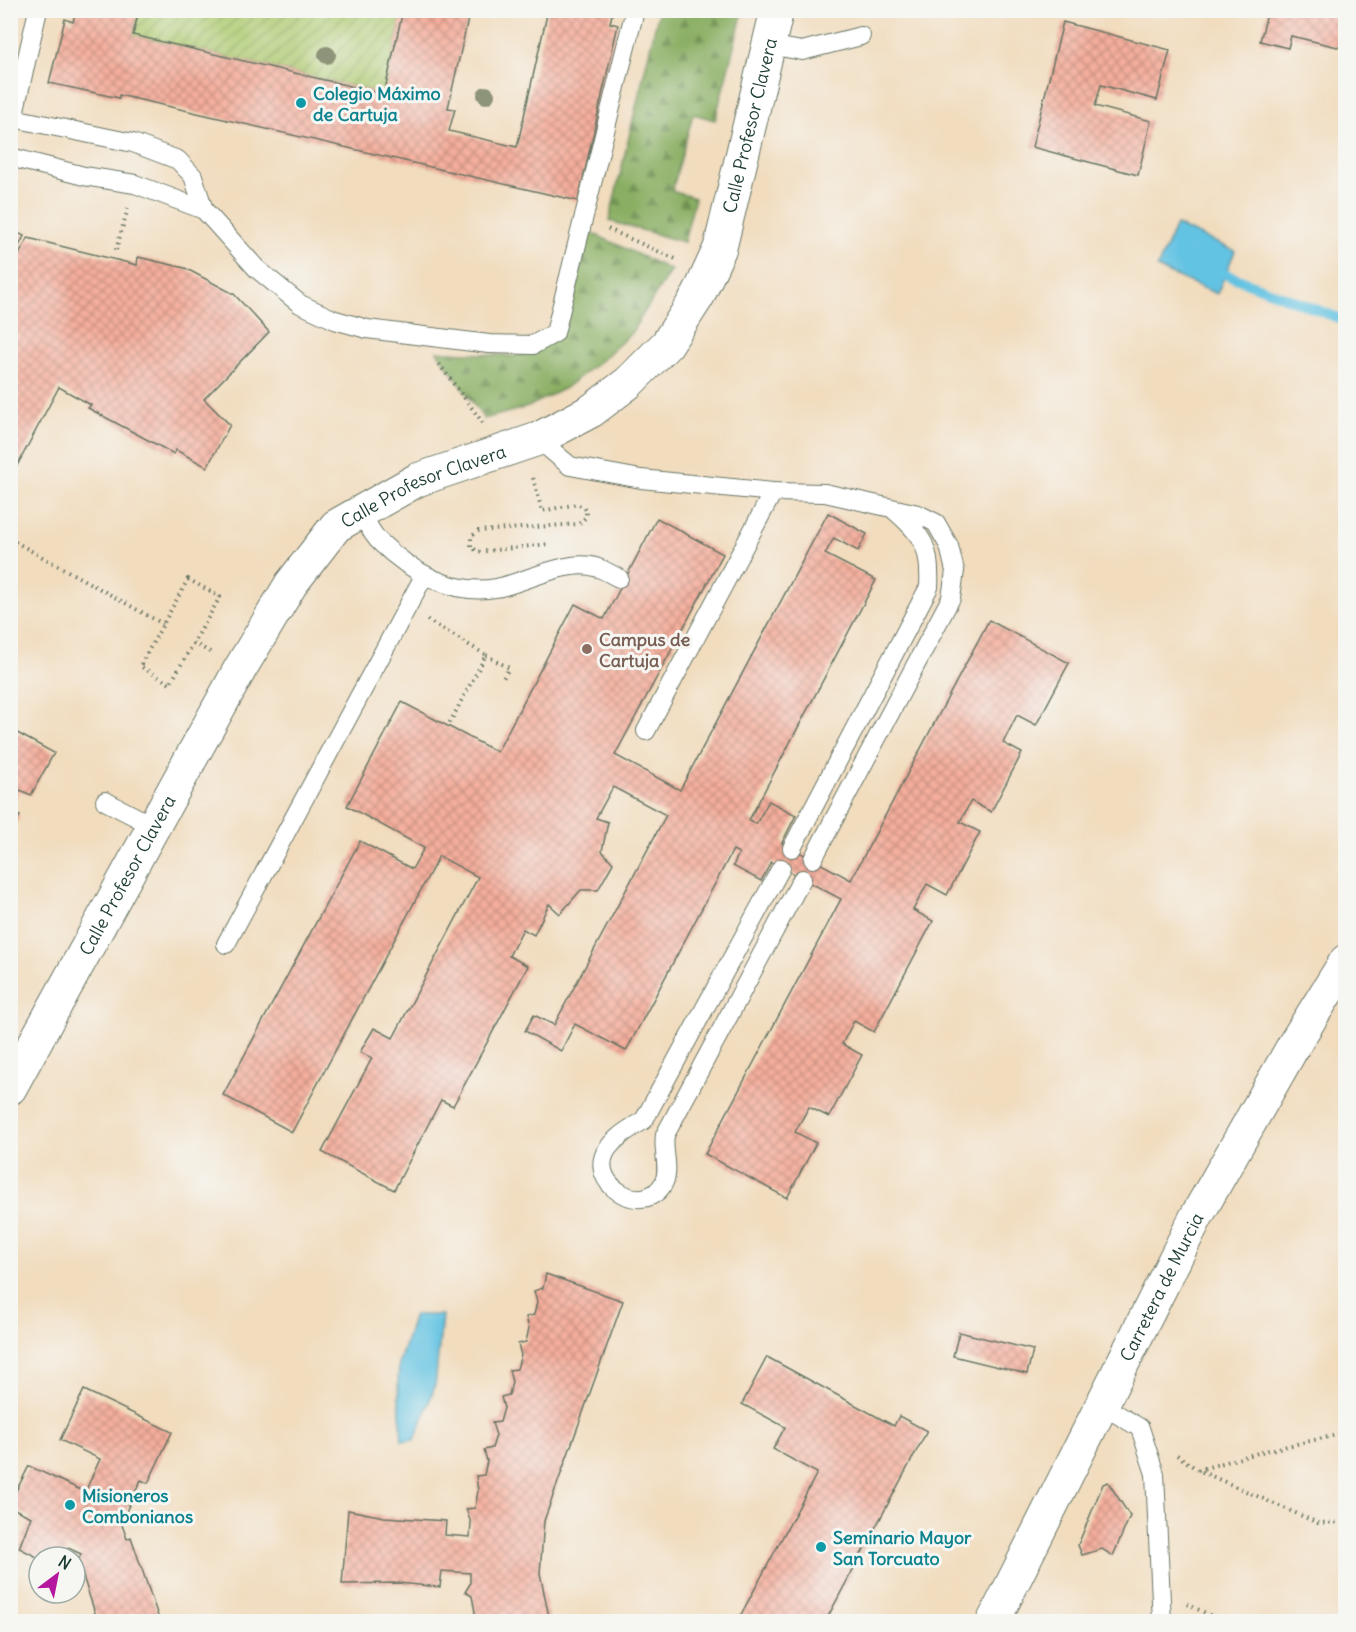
<svg xmlns="http://www.w3.org/2000/svg" width="1356" height="1632" viewBox="0 0 1356 1632" font-family="Delius,sans-serif">
<defs>
<pattern id="forest-firs" width="22" height="20" patternUnits="userSpaceOnUse" patternTransform="scale(1.5)"><rect width="22" height="20" fill="#8aaf63"/><path d="M5 1l3.5 6h-7zM16 11l3.5 6h-7z" fill="#709052"/></pattern>
<pattern id="garden-furrows" width="10" height="10" patternUnits="userSpaceOnUse" patternTransform="scale(1.5)"><rect width="10" height="10" fill="#aecb71"/><path d="M-1 1l2-2M0 10L10 0M9 11l2-2" fill="none" stroke="#8da65e"/></pattern>
<pattern id="building-cross-hatch" width="8" height="8" patternUnits="userSpaceOnUse" patternTransform="scale(1.5)"><rect width="8" height="8" fill="#f5ae9c"/><path d="M0 0l8 8M0 8l8-8" fill="none" stroke="#c68f80"/></pattern>
</defs>
<rect width="100%" height="100%" fill="#f6f6f2"/>
<filter id="ink" filterUnits="userSpaceOnUse"><feTurbulence type="fractalNoise" baseFrequency=".0167" numOctaves="2"/><feDisplacementMap in="SourceGraphic" scale="12" xChannelSelector="R" yChannelSelector="G"/><feConvolveMatrix kernelMatrix="1 2 1 2 8 2 1 2 1" color-interpolation-filters="sRGB"/></filter>
<filter id="wash" filterUnits="userSpaceOnUse"><feTurbulence type="fractalNoise" baseFrequency=".008" numOctaves="4" result="noise"/><feDisplacementMap in="SourceGraphic" scale="24" xChannelSelector="R" yChannelSelector="G"/><feGaussianBlur stdDeviation="1.35" result="paint"/><feColorMatrix in="noise" values="0 0 0 0 0 0 0 0 0 0 0 0 0 0 0 0 0 1.4 0 .05"/><feComposite in="paint" operator="in"/></filter>
<g filter="url(#wash)">
<rect width="100%" height="100%" fill="#f1dcbe"/>
<!-- forest -->
<g fill="url(#forest-firs)" stroke="#54764c" stroke-width="1.5">
<polygon points="659,10 743,11 715,120 693,114 672,191 695,198 684,242 609,221"/>
<polygon points="590,232 671,270 631,333 604,358 565,388 528,407 484,419 437,351 513,356 538,351 566,324"/>
</g>
<!-- garden -->
<polygon fill="url(#garden-furrows)" stroke="#668452" stroke-width="1.5" points="139,11 403,11 384,94 133,35"/>
<!-- water -->
<g fill="#64c3e2" stroke="#42808b" stroke-width="1.5">
<polygon points="1176,225 1235,251 1217,294 1157,268"/>
<polygon points="414,1315 442,1315 435,1386 415,1440 402,1441 398,1385 399,1363"/>
</g>
<g fill="none" stroke-linecap="round" stroke-linejoin="round">
<!-- stream -->
<polyline stroke="#64c3e2" stroke-width="10" points="1225,274 1346,321"/>
</g>
<g id="blocks">
<!-- building -->
<g fill="url(#building-cross-hatch)">
<polygon points="76,10 139,10 133,35 384,94 403,10 470,10 448,108 455,109 449,131 517,147 548,10 613,10 610,23 618,25 578,201 119,95 119,98 49,83 65,19 73,22"/>
<polygon points="1268,10 1346,10 1346,49 1291,36 1288,48 1260,41"/>
<polygon points="1063,22 1170,50 1157,100 1101,85 1095,106 1151,121 1138,175 1032,147"/>
<polygon points="10,223 16,226 14,231 24,236 10,264"/>
<polygon points="28,238 137,265 138,257 185,268 234,294 269,332 204,399 230,425 207,467 176,450 174,454 88,408 91,405 59,387 10,479 10,271"/>
<polygon points="828,513 867,534 858,551 834,538 825,554 876,580 749,820 756,824 769,801 796,815 782,843 851,880 989,620 1069,663 1036,725 1017,715 1003,743 1022,753 991,812 971,801 960,822 980,832 947,895 927,884 913,910 933,921 874,1032 854,1021 842,1044 862,1055 829,1117 809,1107 795,1132 816,1143 787,1198 705,1154 841,899 771,862 761,881 733,866 739,853 733,850 626,1051 575,1024 561,1051 525,1031 534,1015 554,1025 666,815 613,787 596,818 608,822 602,851 613,863 598,890 581,890 560,914 549,904 534,935 523,929 509,956 528,966 453,1106 441,1100 394,1190 322,1152 372,1058 360,1052 374,1028 393,1038 478,877 439,856 292,1132 223,1095 360,841 412,869 424,848 347,806 402,702 497,752 575,604 604,619 657,518 723,554 615,755 680,790"/>
<polygon points="10,729 54,753 31,795 20,790 10,808"/>
<polygon points="10,811 20,816 10,833"/>
<polygon points="546,1274 623,1301 544,1521 540,1573 550,1622 472,1622 475,1612 472,1596 465,1592 470,1584 470,1573 442,1571 440,1587 398,1583 342,1584 348,1510 384,1517 446,1521 445,1535 470,1537 471,1523 466,1509 475,1508 478,1491 476,1476 484,1475 487,1461 484,1450 492,1448 496,1435 492,1423 500,1422 504,1408 501,1397 509,1395 512,1382 509,1370 517,1369 521,1355 518,1344 526,1342 529,1328 526,1317 534,1315 537,1302 534,1291 543,1288"/>
<polygon points="959,1332 1033,1350 1027,1374 953,1356"/>
<polygon points="767,1357 894,1426 899,1416 927,1431 825,1622 737,1622 817,1473 773,1449 785,1427 742,1404"/>
<polygon points="84,1390 172,1432 148,1483 141,1480 121,1522 127,1539 131,1537 160,1622 98,1622 78,1561 81,1554 68,1548 64,1557 39,1558 19,1548 31,1517 10,1507 10,1503 29,1466 85,1492 100,1459 60,1440"/>
<polygon points="1108,1482 1130,1516 1113,1556 1102,1549 1082,1555 1078,1545 1103,1484"/>
</g>
</g>
</g>
<g filter="url(#ink)">
<use href="#blocks" fill-opacity="0" stroke="#687564" stroke-width="1.5"/>
<g fill="none" stroke-linecap="round" stroke-linejoin="round">
<defs>
<g id="service">
<polyline points="38,10 13,118 133,143 178,160 193,176 204,210 257,269 300,304 335,320 367,329 489,344 533,345 555,333 635,10"/>
<polyline points="769,45 802,51 861,36"/>
<polyline points="10,157 84,176 135,184 204,210"/>
<polyline points="538,439 570,466 641,479 773,492 825,493 918,514 936,523 949,546 955,571 951,598 813,859"/>
<path d="M360 511C366 521 372 535 380 542 410 571 453 596 496 588 525 583 568 557 598 568 605 570 612 575 619 578"/>
<polyline points="646,731 773,492"/>
<polyline points="105,801 155,827"/>
<path d="M792 848 929 587C931 549 924 536 895 511"/>
<path d="M781 868 644 1120C631 1128 618 1135 608 1148 584 1182 643 1219 663 1184 671 1170 662 1151 665 1135L802 879"/>
<polyline points="226,944 424,576"/>
<polyline points="1102,1405 1140,1428 1155,1474 1162,1622"/>
</g>
<g id="tertiary">
<path id="s1" d="M10 1088 240 669 291 584 336 526 417 480 538 439 591 411 628 383 667 344 698 296 720 248 777 10"/>
</g>
<g id="secondary">
<path id="s2" d="M993 1622 1195 1219 1295 1043 1346 961"/>
</g>
</defs>
<!-- service casing -->
<use href="#service" stroke="#687564" stroke-width="20"/>
<!-- tertiary casing -->
<use href="#tertiary" stroke="#687564" stroke-width="35"/>
<!-- secondary casing -->
<use href="#secondary" stroke="#687564" stroke-width="35"/>
<!-- path -->
<g stroke="#687564" stroke-width="4" stroke-dasharray="1.5 4.5" stroke-linecap="butt">
<polyline points="608,229 678,260"/>
<polyline points="116,250 128,208"/>
<polyline points="439,364 483,423"/>
<polyline points="533,478 542,511 577,504 586,509 586,517 579,524 478,531 471,537 471,546 478,552 548,544"/>
<polyline points="10,539 163,624"/>
<polygon points="188,579 220,597 170,684 140,666"/>
<polyline points="427,620 486,655 448,726"/>
<polyline points="193,643 212,653"/>
<polyline points="486,655 509,668 502,680"/>
<polyline points="10,1126 15,1119"/>
<polyline points="1177,1455 1198,1470 1318,1523 1346,1522"/>
<polyline points="1198,1470 1265,1451 1346,1433"/>
<polyline points="1187,1604 1224,1622"/>
</g>
<!-- service -->
<use href="#service" stroke="#fff" stroke-width="18"/>
<!-- tertiary -->
<use href="#tertiary" stroke="#fff" stroke-width="33"/>
<!-- secondary -->
<use href="#secondary" stroke="#fff" stroke-width="33"/>
</g>
<!-- trees -->
<g fill="#8d9479">
<circle cx="327" cy="55" r="9"/>
<circle cx="486" cy="95" r="9"/>
</g>
</g>
<!-- markers -->
<g fill="#0f9aa8" stroke="#f6f6f2" stroke-width="2">
<circle cx="301" cy="103" r="6"/>
<circle cx="70" cy="1505" r="6"/>
<circle cx="821" cy="1547" r="6"/>
</g>
<circle fill="#8d6e63" stroke="#f6f6f2" stroke-width="2" cx="587" cy="649" r="6"/>
<g text-anchor="middle" dominant-baseline="central" stroke-width="6" stroke-linejoin="round" paint-order="stroke">
<!-- culture labels -->
<g font-size="18" font-weight="bold" fill="#0d838f" stroke="#f6f6f2" text-anchor="start">
<text x="313" y="93">Colegio Máximo<tspan x="313" dy="21">de Cartuja</tspan></text>
<text x="82" y="1495">Misioneros<tspan x="82" dy="21">Combonianos</tspan></text>
<text x="833" y="1537">Seminario Mayor<tspan x="833" dy="21">San Torcuato</tspan></text>
</g>
<!-- street labels -->
<g font-size="18" fill="#1f3d34" stroke="#f6f6f2">
<text stroke="none"><textPath href="#s1" startOffset="1269">Calle Profesor Clavera</textPath></text>
<text stroke="none"><textPath href="#s1" startOffset="747">Calle Profesor Clavera</textPath></text>
<text stroke="none"><textPath href="#s1" startOffset="243">Calle Profesor Clavera</textPath></text>
<text stroke="none"><textPath href="#s2" startOffset="375">Carretera de Murcia</textPath></text>
</g>
<!-- education labels -->
<g font-size="18" font-weight="bold" fill="#785e54" stroke="#f6f6f2" text-anchor="start">
<text x="599" y="639">Campus de<tspan x="599" dy="21">Cartuja</tspan></text>
</g>
</g>
<!-- margin -->
<rect width="1356" height="1632" fill="none" stroke="#f6f6f2" stroke-width="36"/>
<!-- north arrow -->
<g transform="translate(57 1575) rotate(32)"><circle r="28" fill="#f6f6f2" stroke="#a0aca6" stroke-width="1.5"/>
<path d="M0-4.5L10 22L0 15L-10 22Z" fill="#b5179e"/>
<text y="-9" font-size="16" font-weight="bold" text-anchor="middle" fill="#1f3d34">N</text>
</g>
</svg>
